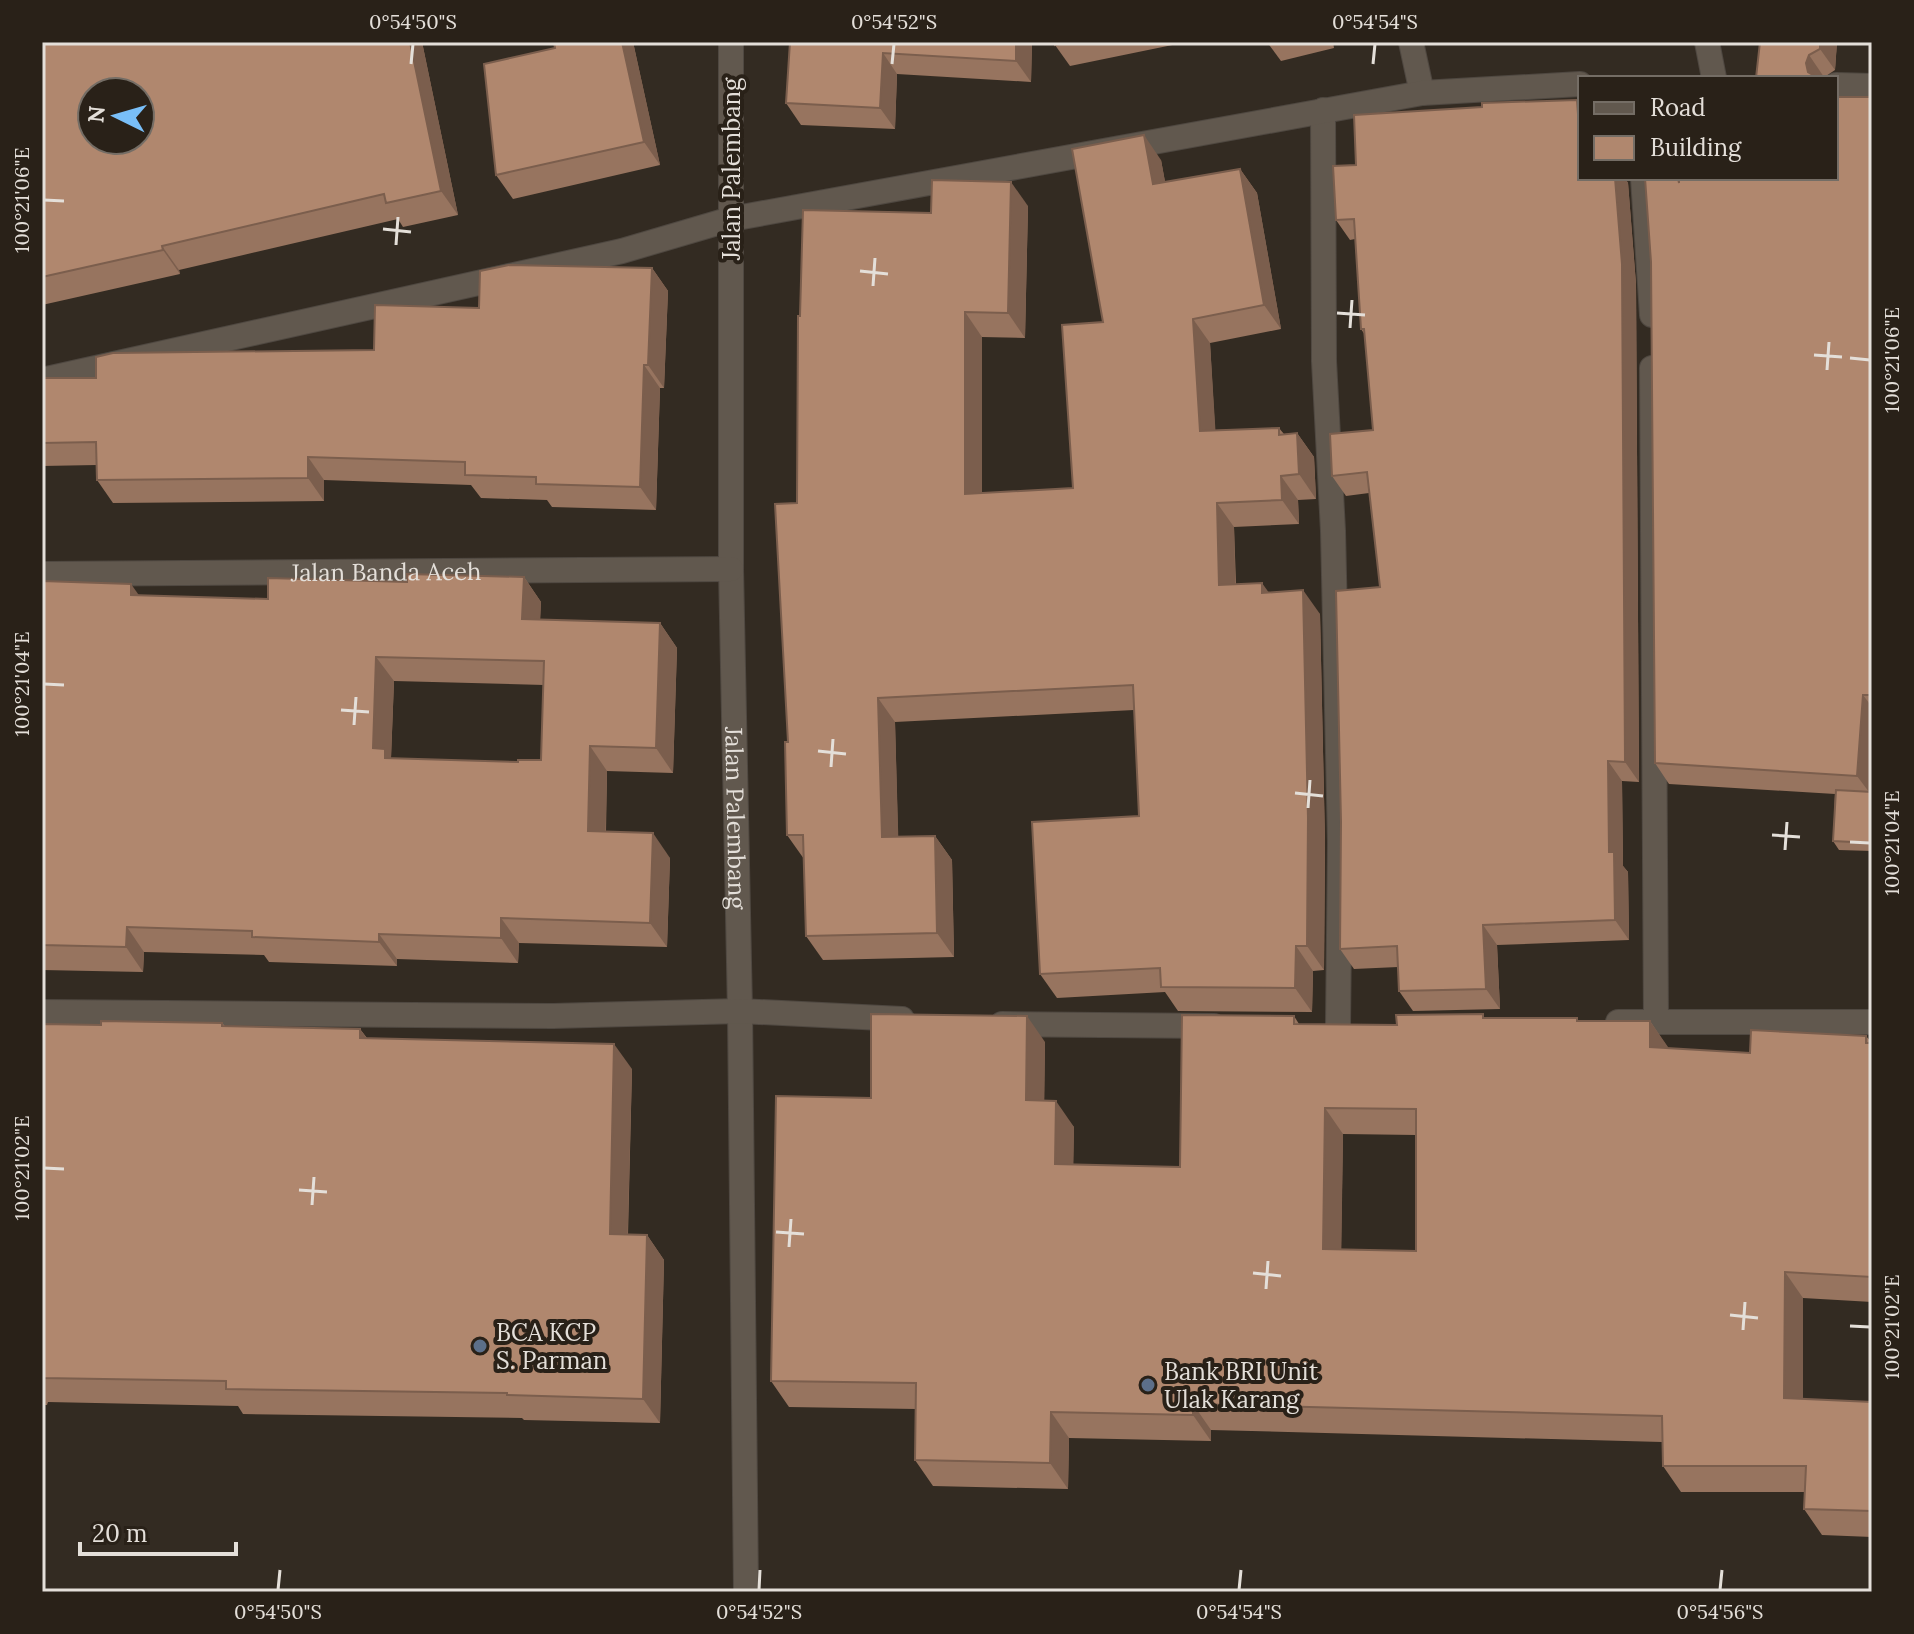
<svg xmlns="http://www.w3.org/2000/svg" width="1914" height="1634" viewBox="0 0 1914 1634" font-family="Lora,serif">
<rect width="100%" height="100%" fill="#332b22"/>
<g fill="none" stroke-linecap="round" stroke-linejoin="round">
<defs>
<g id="street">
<path id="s1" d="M731 42V569L740 1011 746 1592"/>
<polyline points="1411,42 1422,93"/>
<polyline points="1707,42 1714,78"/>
<polyline points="1836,85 1872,86"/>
<polyline points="1323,110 1324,361 1333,531 1340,842 1338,1027"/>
<polyline points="1643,178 1652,315"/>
<polyline points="1652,368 1656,1022"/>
<polyline points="42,380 622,251 731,219 1422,93 1580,84"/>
<path id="s2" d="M42 574 731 569"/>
<polyline points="42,1012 553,1016 740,1011 902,1019"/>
<polyline points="1618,1022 1872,1022"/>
<polyline points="1002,1024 1214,1026"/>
</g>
</defs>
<!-- street casing -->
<use href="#street" stroke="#4f4841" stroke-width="26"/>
<!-- street -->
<use href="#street" stroke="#61584e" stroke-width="24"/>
</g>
<!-- wall -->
<g fill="#97745f" fill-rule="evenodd">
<polygon points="42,42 422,42 458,215 403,227 398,219 179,270 180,274 42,305"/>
<polygon points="554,42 633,42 660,165 513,199 496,175 555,48"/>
<polygon points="790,42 1032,42 1031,82 897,74 895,129 801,125 786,103"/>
<polygon points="1055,42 1187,42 1070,66 1055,45"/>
<polygon points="1267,42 1333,42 1334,48 1281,61"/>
<polygon points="1760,42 1837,42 1835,70 1823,78 1756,78"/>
<polygon points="1872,97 1872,851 1839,850 1833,841 1835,794 1669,784 1655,763 1651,262 1836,178"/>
<polygon points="1577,100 1580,104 1580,178 1625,178 1628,183 1636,284 1639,782 1622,781 1623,866 1628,872 1629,940 1497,945 1500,1009 1413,1011 1399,991 1398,967 1354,969 1340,949 1380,587 1369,493 1346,496 1332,476 1373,430 1365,335 1361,329 1355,239 1350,240 1336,220 1356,165 1482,107"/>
<polygon points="1161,160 1165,182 1240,169 1257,193 1281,329 1210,343 1215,430 1279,428 1284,434 1297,433 1314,457 1316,499 1298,500 1299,524 1234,527 1236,584 1268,593 1320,614 1325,842 1324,970 1313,971 1312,1012 1178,1011 1165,992 1057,998 1040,974 1139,816 1134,710 895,722 898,837 935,836 952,860 954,957 823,960 806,936 804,859 787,835 788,742 797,503 800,316 931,213 1028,206 1025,338 982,337 982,493 1073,488 1103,322"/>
<polygon points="652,268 668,291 664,388 660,388 656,510 552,507 547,500 481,498 471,485 324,480 324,501 113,503 97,480 97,465 42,466 42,378 96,378 374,350 479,308"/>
<path d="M524 577 541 602 540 620 660 623 677 648 673 773 607 771 606 832 670 858 667 947 519 943 518 963 397 959V966L269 962 264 955 144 952 143 972 42 970V581L139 595 268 599 407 582ZM394 681 544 685 541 760 518 762 391 758Z"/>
<path d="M1294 1016 1299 1024 1397 1025 1486 1018 1580 1021H1650L1668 1048 1750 1053 1866 1036 1872 1043V1302L1803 1298V1399L1872 1402V1537L1822 1535 1804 1509 1805 1492H1681L1663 1466 1662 1442 1211 1430V1441L1069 1438 1068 1489 933 1486 915 1460 916 1409 789 1407 771 1381 871 1098 1045 1042 1044 1101 1074 1127 1073 1165 1180 1167ZM1343 1134 1416 1135V1251L1341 1249Z"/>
<polygon points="222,1023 225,1026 360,1029 367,1038 632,1069 628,1235 647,1235 664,1260 660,1423 524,1420 522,1418 243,1414 238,1406 48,1402 47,1405 42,1405 42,1024 101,1025"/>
</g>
<!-- shaded-wall -->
<g fill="#7b5e4d">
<polygon points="410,42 422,42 458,215 441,191"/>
<polygon points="622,42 633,42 660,165 644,142"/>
<polygon points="1016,42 1032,42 1031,82 1016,61"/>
<polygon points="1820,42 1837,42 1835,70 1820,49"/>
<polygon points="883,53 897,74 895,129 880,108"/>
<polygon points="1809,55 1824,77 1823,78 1813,78 1808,72 1806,63"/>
<polygon points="1577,100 1580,104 1580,142"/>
<polygon points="1144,135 1161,160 1170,208 1153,184"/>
<polygon points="1240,169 1257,193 1281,329 1264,305"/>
<polygon points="1615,178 1625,178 1628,183 1636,284 1639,782 1625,762"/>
<polygon points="1011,182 1028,206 1025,338 1008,313"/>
<polygon points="162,246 179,270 180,274 163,250"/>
<polygon points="652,268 668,291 664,388 648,365"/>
<polygon points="965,312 982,337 982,518 965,494"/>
<polygon points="1193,319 1210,343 1217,455 1200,431"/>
<polygon points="644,365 660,388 656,510 640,487"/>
<polygon points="1297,433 1314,457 1316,499 1299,474"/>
<polygon points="308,457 324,480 324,501 308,478"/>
<polygon points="1281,476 1298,500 1299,524 1282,500"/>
<polygon points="1217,503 1234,527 1236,609 1219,585"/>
<polygon points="524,577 541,602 539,644 522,619"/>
<polygon points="1262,583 1279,607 1262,593"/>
<polygon points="131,584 148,608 131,595"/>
<polygon points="1303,590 1320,614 1325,842 1324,970 1307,946"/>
<polygon points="660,623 677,648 673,773 656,748"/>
<polygon points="376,657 394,681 391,758 402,773 373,748"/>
<polygon points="1863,695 1872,707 1872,796 1857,776"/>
<polygon points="878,698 895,722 899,861 882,837"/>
<polygon points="590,746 607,771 605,856 588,831"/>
<polygon points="1608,761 1622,781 1623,866 1628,872 1629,940 1615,920 1609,852"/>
<polygon points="653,833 670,858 667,947 650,923"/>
<polygon points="935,836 952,860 954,957 937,933"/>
<polygon points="501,918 519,943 518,963 501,938"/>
<polygon points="1483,925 1497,945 1500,1009 1486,989"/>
<polygon points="127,927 144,952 143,972 126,947"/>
<polygon points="379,934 397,959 397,966 379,942"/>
<polygon points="1296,946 1313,971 1312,1012 1295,988"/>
<polygon points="1027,1016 1045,1042 1044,1126 1026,1100"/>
<polygon points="1650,1021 1668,1047 1668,1073 1650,1047"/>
<polygon points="360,1029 378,1054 360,1038"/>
<polygon points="614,1044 632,1069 627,1259 610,1234"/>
<polygon points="1056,1101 1074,1127 1073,1190 1055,1164"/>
<polygon points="1325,1108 1343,1134 1341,1275 1323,1249"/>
<polygon points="647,1235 664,1260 660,1423 643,1399"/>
<polygon points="1785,1272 1803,1298 1803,1424 1784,1398"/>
<polygon points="1193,1404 1211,1430 1211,1441 1193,1415"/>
<polygon points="1051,1412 1069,1438 1068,1489 1050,1463"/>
</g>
<!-- building -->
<g fill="#b0876e" stroke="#7b5e4d" stroke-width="2" fill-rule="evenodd">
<path d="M42 42H410L441 191 386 203 384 194 162 246 163 250 42 277ZM92 92H140V140H92Z"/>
<polygon points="554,42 622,42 644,142 496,175 484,64 555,48"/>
<polygon points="790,42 1016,42 1016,61 883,53 880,108 786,103"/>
<polygon points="1055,42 1070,42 1055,45"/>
<polygon points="1760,42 1820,42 1820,49 1809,55 1806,63 1808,72 1818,78 1756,78"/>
<polygon points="1836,97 1872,97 1872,695 1863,695 1857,776 1655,763 1651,262 1645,178 1678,178 1679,183 1679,178 1836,178"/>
<polygon points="1577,100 1580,142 1580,178 1615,178 1622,264 1625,762 1608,761 1609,852 1614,852 1615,920 1483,925 1486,989 1399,991 1397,946 1340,949 1341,822 1336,591 1380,587 1367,472 1332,476 1330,434 1373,430 1364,329 1361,329 1354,219 1336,220 1333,166 1356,165 1354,115 1482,107 1482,103"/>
<polygon points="1144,135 1153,184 1240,169 1264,305 1193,319 1200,431 1279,428 1279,435 1297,433 1299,474 1281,476 1282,500 1217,503 1219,585 1262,583 1262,593 1303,590 1308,818 1307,946 1296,946 1295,988 1161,987 1160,968 1040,974 1032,822 1139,816 1133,685 878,698 882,837 935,836 937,933 806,936 803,835 787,835 785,742 788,742 775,504 797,503 798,316 800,316 803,210 931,213 932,180 1011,182 1008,313 965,312 965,494 1073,488 1062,325 1103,322 1072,149"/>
<polygon points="509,265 652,268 648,365 644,365 640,487 536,484 536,477 465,475 465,462 308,457 308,478 97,480 96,442 42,443 42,378 96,378 96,357 113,353 374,350 375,305 479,308 480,271"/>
<path d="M407 574 524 577 522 619 660 623 656 748 590 746 588 831 653 833 650 923 501 918V938L379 934V942L252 937V931L127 927 126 947 42 945V581L131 584V595L268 599V578L407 582ZM376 657 544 661 541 760H518V762L385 758V749L373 748Z"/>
<polygon points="1836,790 1872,792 1872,843 1833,841"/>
<path d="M871 1014 1027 1016 1026 1100 1056 1101 1055 1164 1180 1167 1182 1015 1294 1016V1024L1397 1025 1396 1015 1483 1014V1018H1577V1021H1650V1047L1750 1053 1751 1030 1866 1036V1043H1872V1277L1785 1272 1784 1398 1872 1402V1511L1804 1509 1806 1466H1663L1662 1416 1193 1404V1415L1051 1412 1050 1463 915 1460 916 1383 771 1381 776 1096 871 1098ZM1325 1108 1416 1109V1251L1323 1249Z"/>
<polygon points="101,1021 222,1023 222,1026 360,1029 360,1038 614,1044 610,1234 647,1235 643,1399 507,1395 507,1393 226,1389 226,1381 42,1378 42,1024 101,1025"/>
</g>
<!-- ticks -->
<path fill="none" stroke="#e4dfd9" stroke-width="3" d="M411 64 413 44M892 64 894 44M1373 64 1375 44M44 200 64 201M383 229 411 232M396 245 398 217M860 271 888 274M873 286 875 258M1337 313 1365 315M1350 328 1352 300M1814 355 1842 357M1850 358 1870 360M1827 370 1829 342M44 684 64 685M341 710 369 712M354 725 356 697M818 751 846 754M831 767 833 739M1295 793 1323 796M1308 808 1310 780M1772 835 1800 837M1850 842 1870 843M1785 850 1787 822M44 1168 64 1169M299 1190 327 1192M312 1205 314 1177M776 1232 804 1234M789 1247 791 1219M1253 1273 1281 1276M1266 1289 1268 1261M1730 1315 1758 1318M1850 1326 1870 1327M1743 1330 1745 1302M278 1590 280 1570M759 1590 760 1570M1239 1590 1241 1570M1720 1590 1722 1570"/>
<!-- markers -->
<g fill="#5c6f8a" stroke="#292118" stroke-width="3">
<circle cx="480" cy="1346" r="8"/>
<circle cx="1148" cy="1385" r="8"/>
</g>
<g text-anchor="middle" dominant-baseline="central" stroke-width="8" stroke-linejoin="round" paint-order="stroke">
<!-- street labels -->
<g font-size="24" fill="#e4dfd9" stroke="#292118">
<text transform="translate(731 169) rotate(-90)">Jalan Palembang</text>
<text stroke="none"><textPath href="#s2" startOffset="344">Jalan Banda Aceh</textPath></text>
<text stroke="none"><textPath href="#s1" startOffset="776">Jalan Palembang</textPath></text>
</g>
<!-- poi labels -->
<g font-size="24" fill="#e4dfd9" stroke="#292118" text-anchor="start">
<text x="496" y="1332">BCA KCP<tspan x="496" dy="28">S. Parman</tspan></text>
<text x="1164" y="1371">Bank BRI Unit<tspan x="1164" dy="28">Ulak Karang</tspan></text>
</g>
</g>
<!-- border -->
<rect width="1914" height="1634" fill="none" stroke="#292118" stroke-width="88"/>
<!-- legend -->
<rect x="1578" y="76" width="260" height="104" fill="#292118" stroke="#746d65" stroke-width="2"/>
<rect x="1594" y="102" width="40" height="12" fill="#61584e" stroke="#746d65" stroke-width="2"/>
<text x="1650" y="116" font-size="24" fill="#e4dfd9">Road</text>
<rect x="1594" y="136" width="40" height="24" fill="#b0876e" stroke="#746d65" stroke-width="2"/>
<text x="1650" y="156" font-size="24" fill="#e4dfd9">Building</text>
<!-- north arrow -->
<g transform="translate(116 116) rotate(275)"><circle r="38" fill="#292118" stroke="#746d65" stroke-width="2"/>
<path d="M0-6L14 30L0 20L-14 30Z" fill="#79bff8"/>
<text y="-12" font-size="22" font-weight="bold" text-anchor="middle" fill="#e4dfd9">N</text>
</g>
<!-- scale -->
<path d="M80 1542v12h156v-12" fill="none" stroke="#e4dfd9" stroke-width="4"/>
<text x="92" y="1542" font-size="24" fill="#e4dfd9" stroke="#292118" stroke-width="6" paint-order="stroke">20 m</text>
<rect x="44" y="44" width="1826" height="1546" fill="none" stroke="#e4dfd9" stroke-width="3"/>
<g font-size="20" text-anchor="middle" fill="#e4dfd9">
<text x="413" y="29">0°54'50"S</text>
<text x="894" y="29">0°54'52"S</text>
<text x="1375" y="29">0°54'54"S</text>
<text transform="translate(22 200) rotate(-90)" y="7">100°21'06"E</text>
<text transform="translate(1892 360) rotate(-90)" y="7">100°21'06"E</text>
<text transform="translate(22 684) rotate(-90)" y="7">100°21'04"E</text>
<text transform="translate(1892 843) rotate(-90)" y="7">100°21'04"E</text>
<text transform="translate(22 1168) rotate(-90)" y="7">100°21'02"E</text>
<text transform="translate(1892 1327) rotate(-90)" y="7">100°21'02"E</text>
<text x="278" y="1619">0°54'50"S</text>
<text x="759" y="1619">0°54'52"S</text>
<text x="1239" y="1619">0°54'54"S</text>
<text x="1720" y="1619">0°54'56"S</text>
</g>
</svg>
